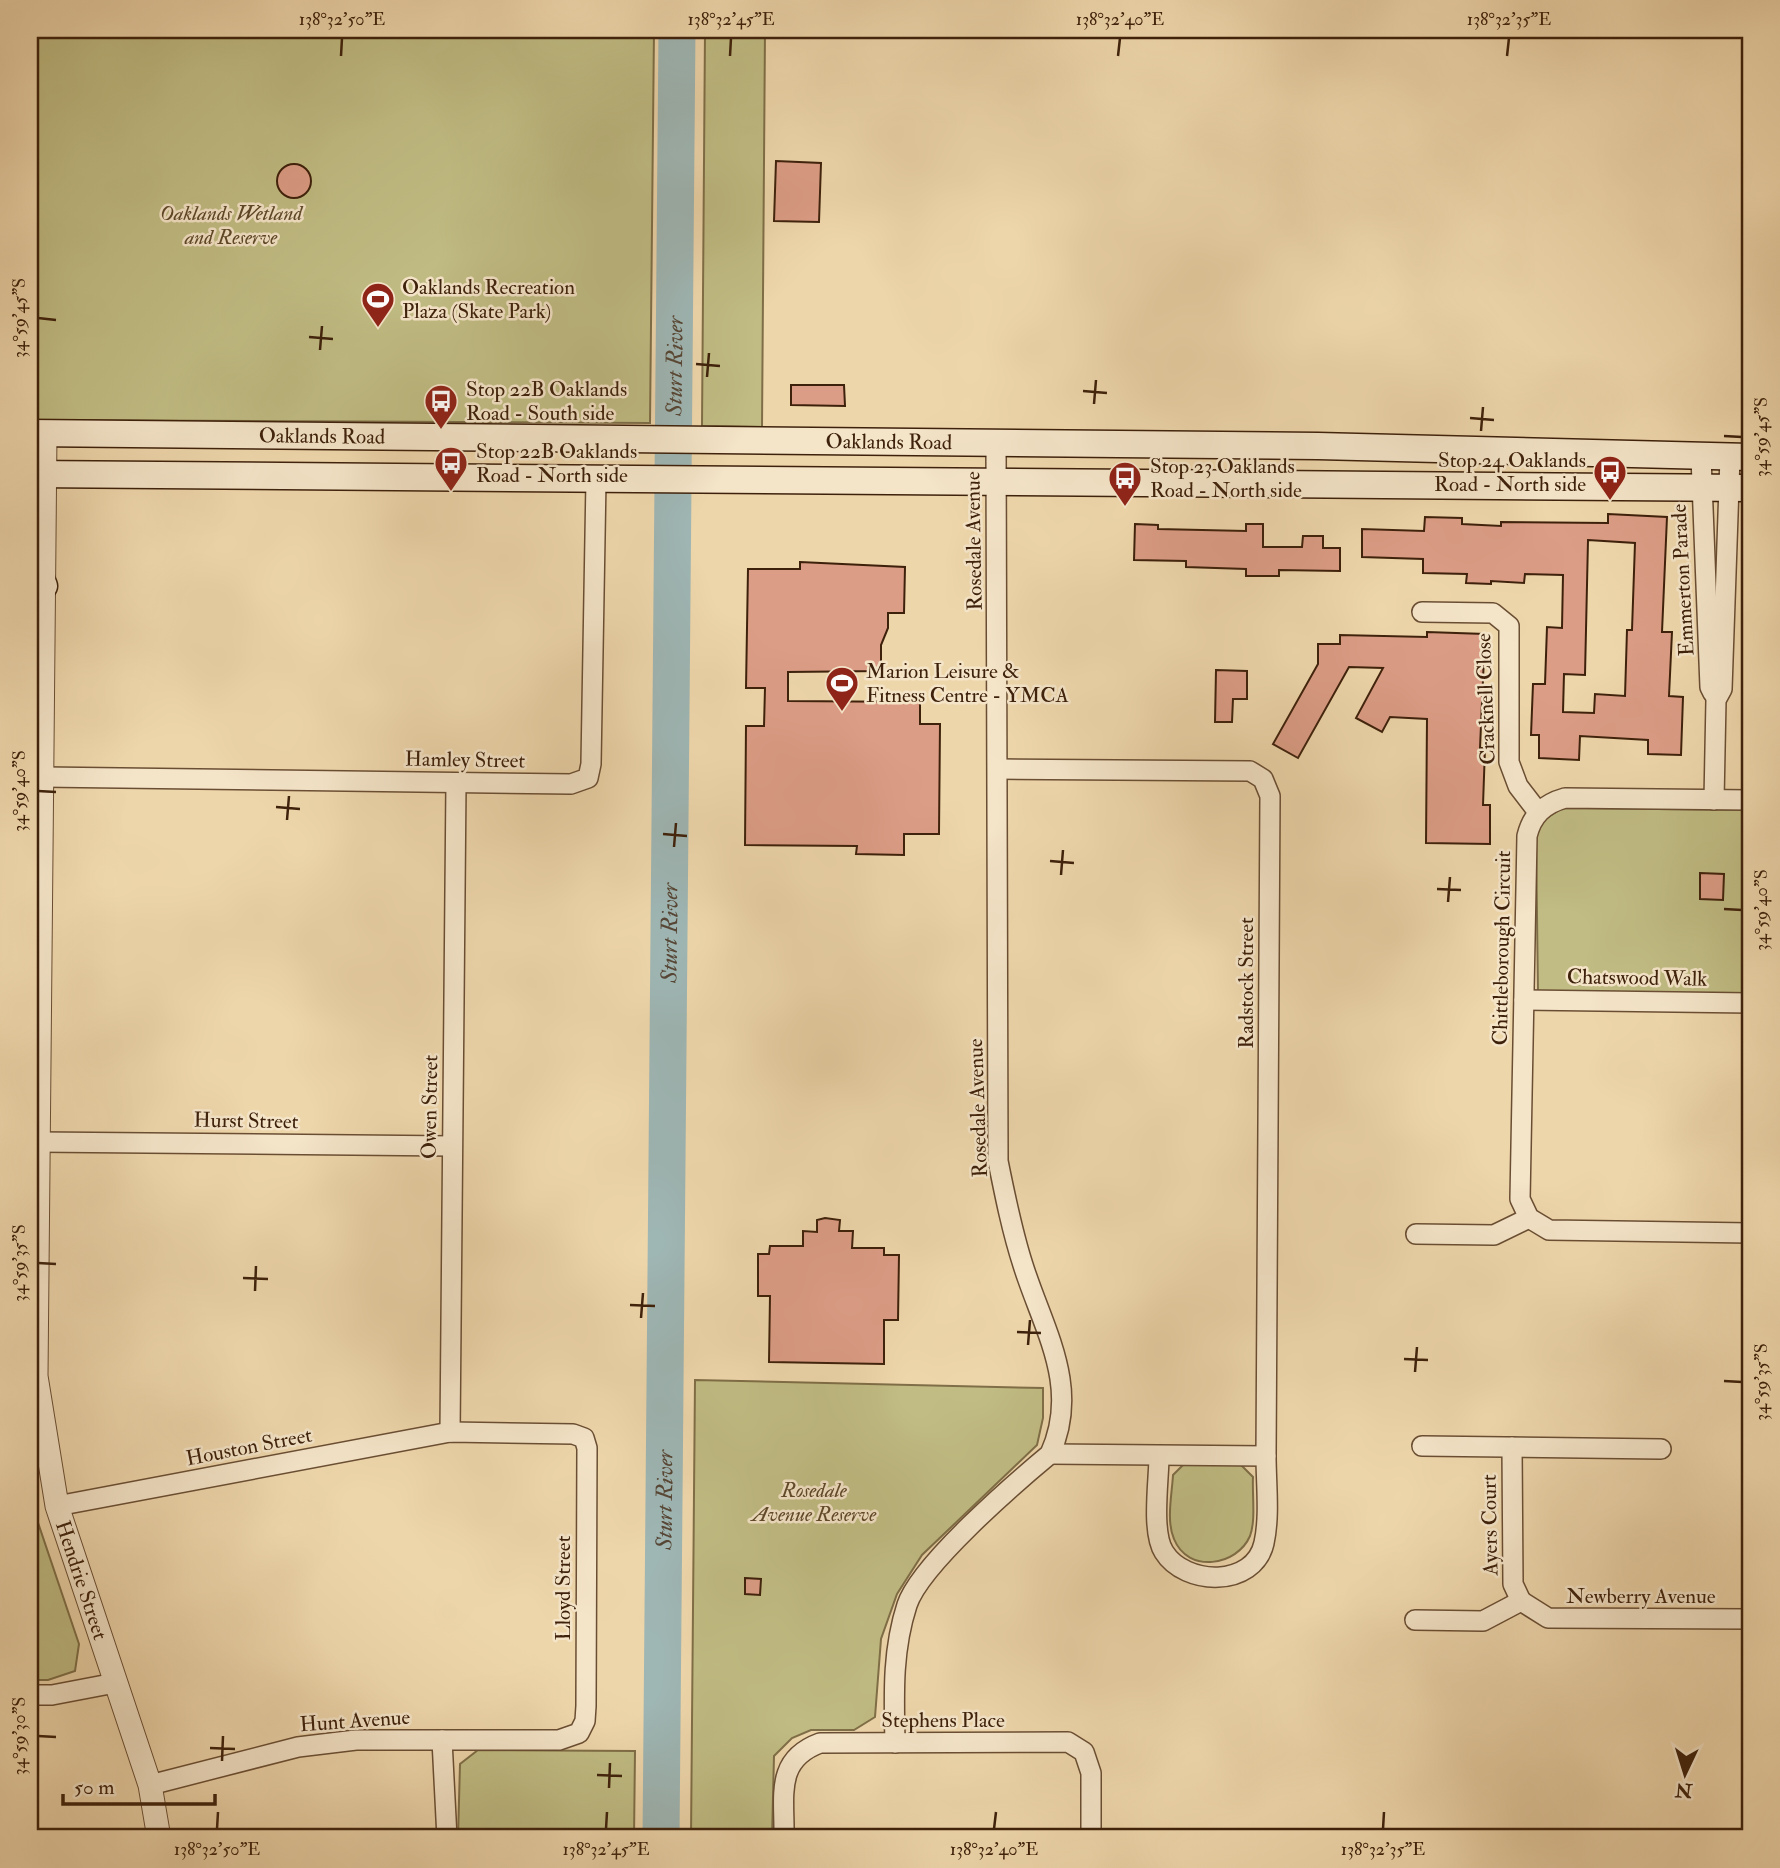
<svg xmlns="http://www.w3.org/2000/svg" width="1780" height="1868" viewBox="0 0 1780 1868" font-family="'IM FELL Double Pica',serif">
<rect width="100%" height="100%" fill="#eed6ab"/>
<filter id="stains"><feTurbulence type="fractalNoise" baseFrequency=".00286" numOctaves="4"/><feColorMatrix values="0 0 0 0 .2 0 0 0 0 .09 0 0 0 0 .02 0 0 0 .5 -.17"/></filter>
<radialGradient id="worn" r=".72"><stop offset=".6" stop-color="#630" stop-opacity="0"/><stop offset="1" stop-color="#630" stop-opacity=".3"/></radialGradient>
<!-- green -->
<g fill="#c0bc83" stroke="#7f6e47" stroke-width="2">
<polygon points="30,30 654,30 650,423 30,420"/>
<polygon points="705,30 765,30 762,427 702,426"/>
<polygon points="1562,808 1750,810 1750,997 1538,995 1536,836 1541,822"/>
<polygon points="695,1380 1043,1388 1043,1418 1037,1445 922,1555 897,1594 881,1639 875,1717 854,1730 811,1730 792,1738 774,1756 772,1838 691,1838"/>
<path d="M1186 1462 1239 1463 1253 1477C1252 1494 1256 1520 1250 1536 1237 1566 1188 1574 1174 1539 1166 1521 1172 1494 1173 1475Z"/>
<polygon points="30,1499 79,1644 75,1671 48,1680 30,1680"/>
<polygon points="478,1750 635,1751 634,1838 458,1838 460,1764"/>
</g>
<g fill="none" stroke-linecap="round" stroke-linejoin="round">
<!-- river -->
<path stroke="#9eb6b4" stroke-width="37" id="s1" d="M661 1838 677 30"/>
</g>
<!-- building -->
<g fill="#dc9d86" stroke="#3e210b" stroke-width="2" fill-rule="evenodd">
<polygon points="776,161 821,163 819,222 774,221"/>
<circle cx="294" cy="181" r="17"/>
<polygon points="791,385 844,385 845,406 791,405"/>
<path d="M1608 514 1667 517 1662 632H1672L1669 696 1683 697 1681 755 1648 754V740L1580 736 1579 760 1539 758V735H1531L1533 684H1545L1547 627 1562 628 1563 575 1525 574 1524 583 1491 581V584L1466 583 1467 574 1423 573V559L1362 557V529L1424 531 1425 517 1462 518V524L1501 526V522L1608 523ZM1588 540 1635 543 1632 630H1627L1625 696 1595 694 1594 713 1563 712 1564 674 1585 675Z"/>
<polygon points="1135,524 1158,525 1158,529 1246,531 1246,524 1263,524 1263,547 1302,547 1303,536 1323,536 1323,548 1340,548 1340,571 1279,570 1279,576 1246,576 1246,569 1186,567 1186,561 1134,560"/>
<polygon points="800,562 905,567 904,613 888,613 888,628 881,645 881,671 788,672 788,701 920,702 920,724 940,724 939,834 904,834 904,855 856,854 857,846 745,845 746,726 764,726 765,688 746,688 748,569 800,569"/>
<polygon points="1427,632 1485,634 1480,748 1485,748 1483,805 1490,805 1490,844 1426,843 1427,719 1390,717 1382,732 1356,718 1383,668 1349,667 1298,758 1273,744 1318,664 1318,644 1340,644 1340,635 1427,637"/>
<polygon points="1216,670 1247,671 1247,699 1233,699 1232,722 1215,722"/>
<polygon points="1700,873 1724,874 1723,900 1700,899"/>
<polygon points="825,1218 840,1220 839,1231 853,1231 852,1248 884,1248 884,1255 899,1255 898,1320 884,1320 884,1364 769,1362 770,1296 758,1296 758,1254 769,1254 770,1246 803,1246 803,1231 817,1232 817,1220"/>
<polygon points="745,1578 761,1579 760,1595 745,1594"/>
</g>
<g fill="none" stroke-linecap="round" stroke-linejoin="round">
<defs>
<g id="minor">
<polyline points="1701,457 1710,687 1713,693"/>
<polyline points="1422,612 1493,613 1509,626 1509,762 1518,786 1538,812"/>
<path d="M999 769 1250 771 1263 779 1270 796 1266 1456C1266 1483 1270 1516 1264 1543 1254 1588 1185 1586 1164 1552 1151 1532 1159 1480 1159 1456"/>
<polyline points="43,777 571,784 588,778 591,764 596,480"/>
<polyline points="1714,800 1716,700 1722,689 1730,457"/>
<path d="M1750 800 1565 798C1544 804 1532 815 1527 836L1520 1199 1529 1218 1549 1230 1750 1233"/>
<polyline points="1524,1000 1750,1003"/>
<polyline points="38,1142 452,1146"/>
<polyline points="1416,1234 1494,1235 1529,1218"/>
<polyline points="450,1432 456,783"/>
<polyline points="1422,1446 1661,1449"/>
<polyline points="1512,1447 1513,1584 1521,1601"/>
<polyline points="1050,1454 1266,1456"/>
<polyline points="57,1506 450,1432 573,1434 584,1438 587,1448 586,1706 585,1721 579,1733 559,1740 356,1740 298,1747 150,1785"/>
<polyline points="1415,1620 1483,1621 1521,1601 1548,1618 1750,1619"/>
<polyline points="30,1695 52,1695 115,1683"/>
<polyline points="442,1740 447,1838"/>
<path d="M895 1743C894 1696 892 1651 907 1605 920 1565 1015 1483 1050 1454 1081 1386 1043 1329 1023 1265 1012 1231 1005 1196 998 1161L996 442"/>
<path d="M784 1838C785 1797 774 1760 820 1743L1068 1742 1084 1752 1091 1773V1838"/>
</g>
<g id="tertiary">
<path id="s2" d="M45 434 36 1376 57 1506 150 1785 159 1838"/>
</g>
<g id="secondary">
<path id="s3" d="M30 433 1318 446 1750 457"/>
<polyline points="30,474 1750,488"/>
<polyline points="30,553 44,586"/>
</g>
</defs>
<!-- minor casing -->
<use href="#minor" stroke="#6a4e33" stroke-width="22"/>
<!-- tertiary casing -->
<use href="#tertiary" stroke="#6a4e33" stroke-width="25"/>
<!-- secondary casing -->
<use href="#secondary" stroke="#3e210b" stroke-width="29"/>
<!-- minor -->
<use href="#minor" stroke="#f4e4c8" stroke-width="19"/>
<!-- tertiary -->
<use href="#tertiary" stroke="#f4e4c8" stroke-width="23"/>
<!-- secondary -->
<use href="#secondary" stroke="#f4e4c8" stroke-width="26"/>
</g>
<!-- ticks -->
<path fill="none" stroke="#3e210b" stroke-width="2.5" d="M341 56 342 38M730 56 731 38M1118 56 1120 38M1507 56 1509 38M38 318 56 320M309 337 333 339M320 350 322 326M696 364 720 366M707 377 709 353M1083 391 1107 393M1094 404 1096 380M1470 418 1494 420M1481 431 1483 407M1724 436 1742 437M38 791 56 792M276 807 300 809M287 820 289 796M663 834 687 836M674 847 676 823M1050 861 1074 863M1061 875 1063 850M1437 889 1461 890M1448 902 1450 877M1724 909 1742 910M38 1263 56 1264M243 1278 268 1279M255 1291 256 1266M630 1305 655 1306M641 1318 643 1293M1017 1332 1041 1333M1028 1345 1030 1320M1404 1359 1428 1360M1415 1372 1417 1347M1724 1381 1742 1382M38 1736 56 1737M210 1748 235 1749M222 1761 223 1736M597 1775 622 1776M609 1788 610 1763M217 1829 218 1812M606 1829 607 1812M994 1829 996 1812M1383 1829 1384 1812"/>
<!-- icons -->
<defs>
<symbol id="stadium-pin" viewBox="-11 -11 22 30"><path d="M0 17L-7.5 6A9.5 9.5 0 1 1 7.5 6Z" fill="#8f2418" stroke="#f4e4c8"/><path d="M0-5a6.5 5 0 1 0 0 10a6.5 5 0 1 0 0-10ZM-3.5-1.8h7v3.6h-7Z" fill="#fff"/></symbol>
<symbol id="bus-pin" viewBox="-11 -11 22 30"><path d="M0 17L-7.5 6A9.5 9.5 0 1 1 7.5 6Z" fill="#8f2418" stroke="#f4e4c8"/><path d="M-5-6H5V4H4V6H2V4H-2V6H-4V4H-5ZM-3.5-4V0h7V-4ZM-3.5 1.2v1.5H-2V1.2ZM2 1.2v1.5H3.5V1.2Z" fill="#fff"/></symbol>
</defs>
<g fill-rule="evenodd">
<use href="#stadium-pin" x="359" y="280" width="38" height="52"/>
<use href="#bus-pin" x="422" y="382" width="38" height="52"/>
<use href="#bus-pin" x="432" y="444" width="38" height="52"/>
<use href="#bus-pin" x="1591" y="453" width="38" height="52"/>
<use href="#bus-pin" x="1106" y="459" width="38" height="52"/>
<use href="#stadium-pin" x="823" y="664" width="38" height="52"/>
</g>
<g text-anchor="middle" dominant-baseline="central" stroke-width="5" stroke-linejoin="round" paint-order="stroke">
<!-- park labels -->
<g font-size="21" font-style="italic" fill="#5e4829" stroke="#f4e4c8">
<text x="231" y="213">Oaklands Wetland<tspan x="231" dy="24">and Reserve</tspan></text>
<text x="814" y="1490">Rosedale<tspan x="814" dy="24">Avenue Reserve</tspan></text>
</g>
<!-- poi labels -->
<g font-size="21" fill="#3e210b" stroke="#f4e4c8" text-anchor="start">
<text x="402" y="287">Oaklands Recreation<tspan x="402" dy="24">Plaza (Skate Park)</tspan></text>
<text x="466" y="389">Stop 22B Oaklands<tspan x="466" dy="24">Road - South side</tspan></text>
<text x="476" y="451">Stop 22B Oaklands<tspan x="476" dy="24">Road - North side</tspan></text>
<text x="1586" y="460" text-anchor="end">Stop 24 Oaklands<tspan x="1586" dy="24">Road - North side</tspan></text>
<text x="1150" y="466">Stop 23 Oaklands<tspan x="1150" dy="24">Road - North side</tspan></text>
<text x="866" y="671">Marion Leisure &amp;<tspan x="866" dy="24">Fitness Centre - YMCA</tspan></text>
</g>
<!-- street labels -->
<g font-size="21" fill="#3e210b" stroke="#f4e4c8">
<text stroke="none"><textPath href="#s3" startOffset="292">Oaklands Road</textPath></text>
<text stroke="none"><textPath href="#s3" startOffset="859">Oaklands Road</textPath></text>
<text transform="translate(974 541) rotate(-91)">Rosedale Avenue</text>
<text transform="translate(1683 580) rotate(-93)">Emmerton Parade</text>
<text transform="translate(1486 699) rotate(-92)">Cracknell Close</text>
<text transform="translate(465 760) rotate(1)">Hamley Street</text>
<text transform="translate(1502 948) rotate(-89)">Chittleborough Circuit</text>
<text transform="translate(1637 978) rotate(1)">Chatswood Walk</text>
<text transform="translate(1246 983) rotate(-90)">Radstock Street</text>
<text transform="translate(430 1107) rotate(-89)">Owen Street</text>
<text transform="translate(978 1108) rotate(-92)">Rosedale Avenue</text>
<text transform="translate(246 1121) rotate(1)">Hurst Street</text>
<text transform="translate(249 1447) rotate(-11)">Houston Street</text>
<text transform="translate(1490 1525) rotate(-91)">Ayers Court</text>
<text stroke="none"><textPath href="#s2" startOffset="1152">Hendrie Street</textPath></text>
<text transform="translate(563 1588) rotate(-90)">Lloyd Street</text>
<text x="1641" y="1596">Newberry Avenue</text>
<text x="943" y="1720">Stephens Place</text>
<text transform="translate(355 1721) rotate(-4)">Hunt Avenue</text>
</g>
<!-- water labels -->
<g font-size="23" font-style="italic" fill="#564635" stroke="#f4e4c8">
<text stroke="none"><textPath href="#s1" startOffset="1472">Sturt River</textPath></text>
<text stroke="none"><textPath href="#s1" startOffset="905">Sturt River</textPath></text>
<text stroke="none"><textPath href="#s1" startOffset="338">Sturt River</textPath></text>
</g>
</g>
<!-- margin -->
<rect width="1780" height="1868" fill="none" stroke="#eed6ab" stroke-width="77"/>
<!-- north arrow -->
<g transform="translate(1685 1774) rotate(184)" stroke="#f4e4c8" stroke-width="5" paint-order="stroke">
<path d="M0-5L12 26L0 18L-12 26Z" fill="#3e210b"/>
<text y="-10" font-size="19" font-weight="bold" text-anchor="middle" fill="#3e210b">N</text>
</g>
<!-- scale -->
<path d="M63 1794v10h152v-10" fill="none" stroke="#3e210b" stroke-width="3.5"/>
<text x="74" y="1794" font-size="21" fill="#3e210b" stroke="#f4e4c8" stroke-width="5" paint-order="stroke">50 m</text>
<rect x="38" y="38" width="1704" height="1791" fill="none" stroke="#3e210b" stroke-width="2.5"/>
<g font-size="18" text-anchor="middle" fill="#3e210b">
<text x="342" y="25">138°32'50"E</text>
<text x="731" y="25">138°32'45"E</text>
<text x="1120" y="25">138°32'40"E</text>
<text x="1509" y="25">138°32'35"E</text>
<text transform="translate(19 318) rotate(-90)" y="6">34°59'45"S</text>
<text transform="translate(1761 437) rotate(-90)" y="6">34°59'45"S</text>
<text transform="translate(19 791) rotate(-90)" y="6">34°59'40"S</text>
<text transform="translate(1761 910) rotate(-90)" y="6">34°59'40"S</text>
<text transform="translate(19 1263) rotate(-90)" y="6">34°59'35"S</text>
<text transform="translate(1761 1382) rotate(-90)" y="6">34°59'35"S</text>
<text transform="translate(19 1736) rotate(-90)" y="6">34°59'30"S</text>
<text x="217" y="1855">138°32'50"E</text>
<text x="606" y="1855">138°32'45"E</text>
<text x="994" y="1855">138°32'40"E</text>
<text x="1383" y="1855">138°32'35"E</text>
</g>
<rect width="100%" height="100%" filter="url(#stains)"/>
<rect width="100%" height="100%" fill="url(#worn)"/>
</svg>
